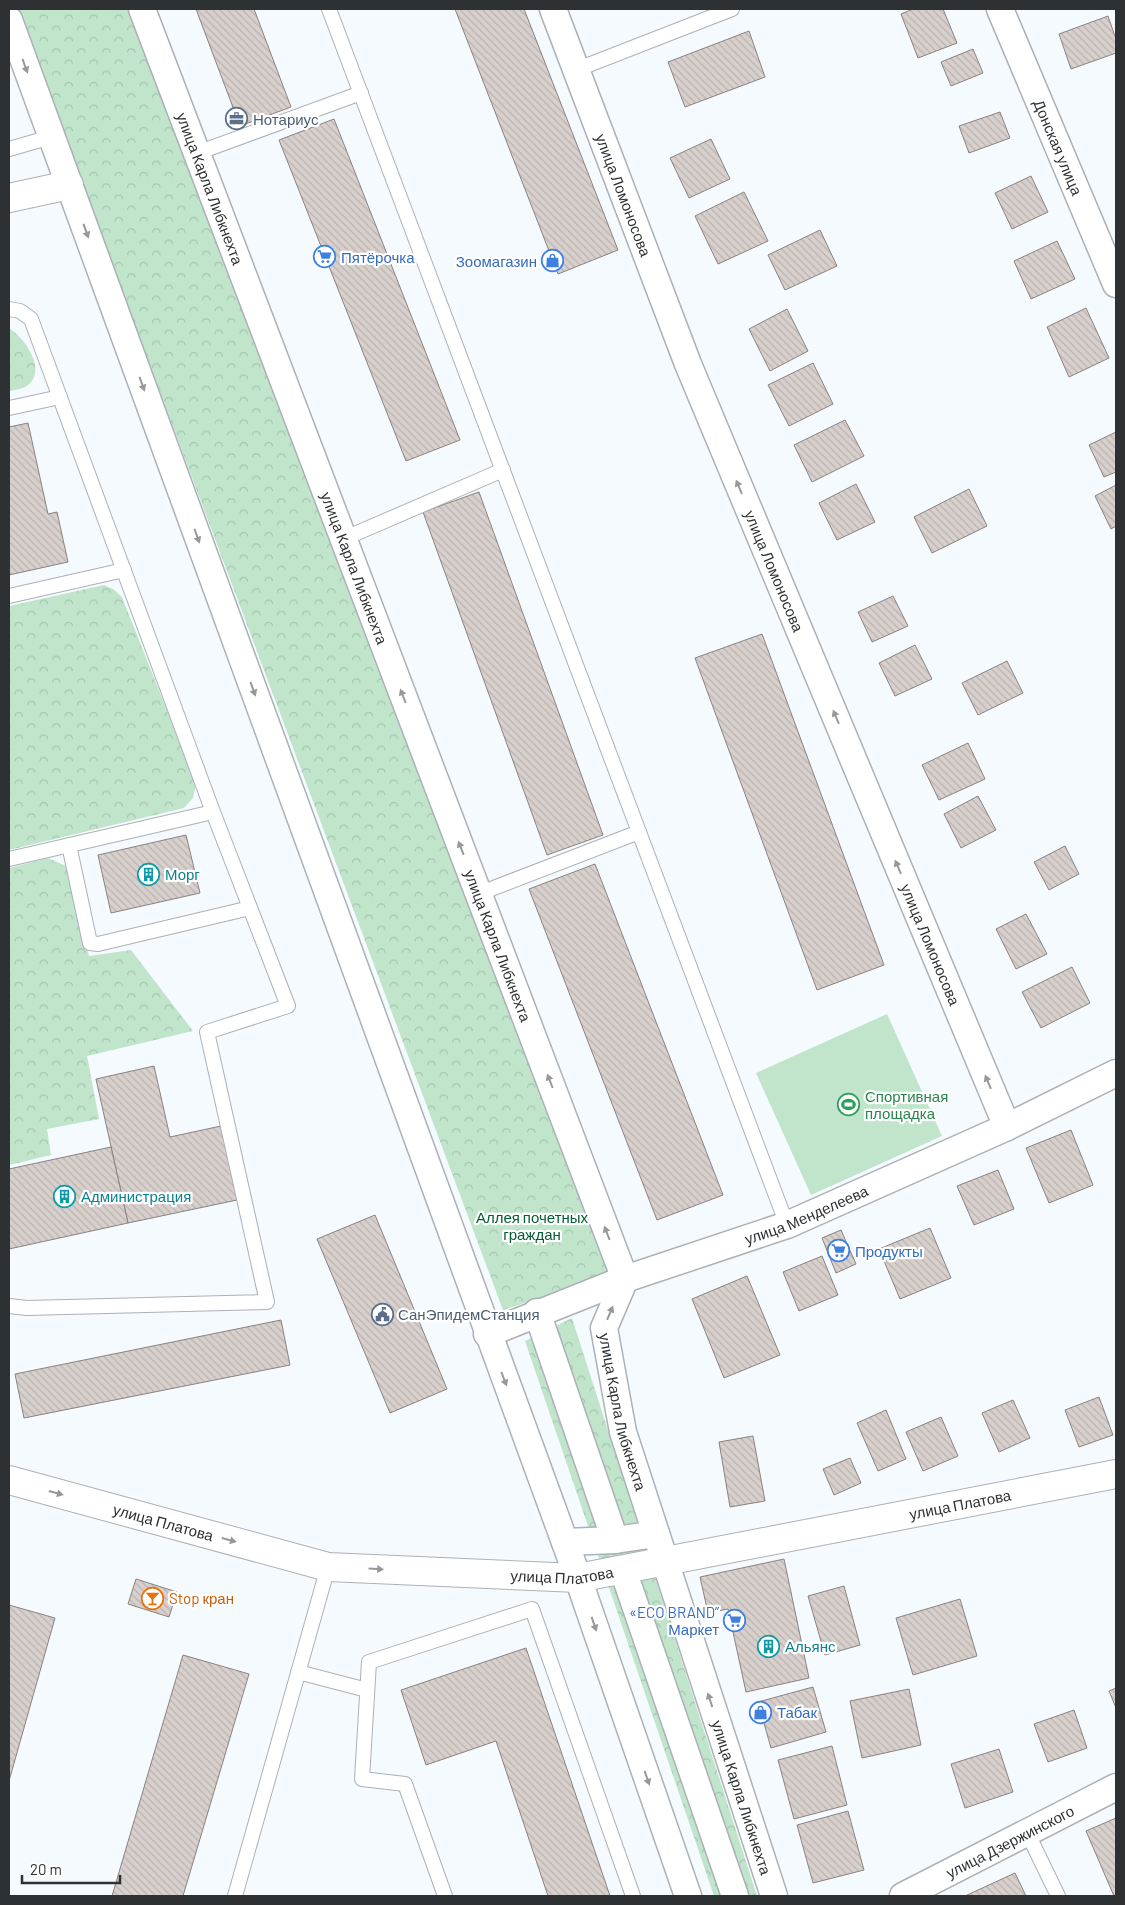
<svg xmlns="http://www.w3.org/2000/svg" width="1125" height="1905" viewBox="0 0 1125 1905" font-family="Barlow,sans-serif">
<defs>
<pattern id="forest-crowns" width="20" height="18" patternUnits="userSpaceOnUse" patternTransform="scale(1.25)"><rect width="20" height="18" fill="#c0e5cb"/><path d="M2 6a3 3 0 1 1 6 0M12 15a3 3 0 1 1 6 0" fill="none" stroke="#a5c5af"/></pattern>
<pattern id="building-back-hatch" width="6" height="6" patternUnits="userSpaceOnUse" patternTransform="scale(1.25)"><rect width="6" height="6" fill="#d8d0cd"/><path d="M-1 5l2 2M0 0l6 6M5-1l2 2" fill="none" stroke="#bab3b0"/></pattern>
</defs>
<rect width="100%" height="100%" fill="#f5faff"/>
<!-- grass -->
<polygon fill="#c0e5cb" points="887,1014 942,1136 811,1195 756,1073"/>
<!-- forest -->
<g fill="url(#forest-crowns)">
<polygon points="17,9 135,9 611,1275 503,1310"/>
<path d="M9 328C25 338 48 371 27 386 22 389 15 390 9 391Z"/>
<polygon points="104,585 113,589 122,597 196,784 193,798 184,808 9,850 9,606"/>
<polygon points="48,858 68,867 89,956 131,950 193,1031 87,1056 99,1119 47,1129 51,1155 9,1165 9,868"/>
<polygon points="572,1318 757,1896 714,1896 525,1341"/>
</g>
<!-- building -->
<g fill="url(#building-back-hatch)" stroke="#8a837f">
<polygon points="196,9 254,9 291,107 240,126"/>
<polygon points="455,9 524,9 618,250 558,274"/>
<polygon points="913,9 943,9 957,43 918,58 901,14"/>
<polygon points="1108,16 1116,39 1116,53 1071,69 1059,34"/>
<polygon points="749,31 765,77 685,107 668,62"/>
<polygon points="973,49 983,73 951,86 941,62"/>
<polygon points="1000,112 1010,138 969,153 959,126"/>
<polygon points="334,119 460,440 406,461 279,140"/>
<polygon points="711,139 730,179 689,198 670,158"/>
<polygon points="1031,176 1048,212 1012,229 995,193"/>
<polygon points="744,192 768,241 718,264 695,216"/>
<polygon points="820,230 837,266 785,290 768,255"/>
<polygon points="1057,241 1075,279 1031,299 1014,261"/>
<polygon points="1086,308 1109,358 1069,377 1047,327"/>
<polygon points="787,309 808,351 770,371 749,329"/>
<polygon points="813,363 833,404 789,426 768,385"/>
<polygon points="845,420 864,456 812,482 794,445"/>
<polygon points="28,423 48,514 57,512 68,562 9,575 9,427"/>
<polygon points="1116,432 1116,472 1104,477 1089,445"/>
<polygon points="856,484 875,522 837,540 819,503"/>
<polygon points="1116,485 1116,526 1111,529 1095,496"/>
<polygon points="969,489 987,526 932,553 914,517"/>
<polygon points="479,492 603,835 547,855 423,512"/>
<polygon points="893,596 908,626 872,642 858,612"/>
<polygon points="762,634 884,965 817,990 695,658"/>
<polygon points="915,645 932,679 895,696 879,663"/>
<polygon points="1007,661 1023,693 978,715 962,683"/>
<polygon points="968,743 985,779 939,800 922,765"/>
<polygon points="978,796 996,830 961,848 944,814"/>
<polygon points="186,835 200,893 111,913 98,855"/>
<polygon points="1065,846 1079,874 1049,890 1034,862"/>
<polygon points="595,864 723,1195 657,1220 529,889"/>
<polygon points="1026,914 1047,954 1016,969 996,929"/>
<polygon points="1072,967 1090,1003 1041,1028 1022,992"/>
<polygon points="154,1066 170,1137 221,1126 237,1200 128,1223 96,1079"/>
<polygon points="1071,1130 1093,1185 1049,1203 1026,1148"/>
<polygon points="111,1147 128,1223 9,1249 9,1169"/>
<polygon points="998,1170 1014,1209 974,1225 957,1186"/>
<polygon points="375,1215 447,1389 390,1413 317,1239"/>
<polygon points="930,1228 951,1278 900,1299 879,1249"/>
<polygon points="841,1230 856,1264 836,1273 822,1238"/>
<polygon points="822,1256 838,1295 799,1311 783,1272"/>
<polygon points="747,1276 780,1355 724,1378 692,1299"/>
<polygon points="281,1320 290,1365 24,1418 15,1374"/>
<polygon points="1099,1397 1113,1435 1079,1447 1065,1410"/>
<polygon points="1013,1400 1030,1438 999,1452 982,1413"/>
<polygon points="886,1410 906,1459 878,1471 857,1423"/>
<polygon points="941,1417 958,1456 923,1471 906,1432"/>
<polygon points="753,1436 765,1501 730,1507 719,1442"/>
<polygon points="850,1458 861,1483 834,1495 823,1469"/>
<polygon points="784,1559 809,1678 746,1692 728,1609 708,1613 700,1577"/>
<polygon points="136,1579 177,1592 169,1617 128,1604"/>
<polygon points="844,1586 860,1645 825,1655 808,1596"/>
<polygon points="960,1599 977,1656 913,1675 896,1618"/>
<polygon points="9,1605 55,1618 9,1781"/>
<polygon points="526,1648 610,1896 548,1896 496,1741 426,1765 401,1690"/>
<polygon points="183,1655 249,1674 183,1896 112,1896"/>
<polygon points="813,1687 826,1732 771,1748 758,1702"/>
<polygon points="1116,1688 1116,1708 1109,1691"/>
<polygon points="909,1689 921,1745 862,1758 850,1701"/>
<polygon points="1074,1710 1087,1748 1048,1762 1034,1724"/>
<polygon points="832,1746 847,1805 794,1819 778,1760"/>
<polygon points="999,1749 1013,1792 965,1808 951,1764"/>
<polygon points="848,1811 864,1870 813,1883 797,1825"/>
<polygon points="1116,1818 1116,1896 1114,1896 1086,1831"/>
<polygon points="1015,1873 1026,1896 965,1896"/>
</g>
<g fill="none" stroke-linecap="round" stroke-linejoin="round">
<defs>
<g id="lane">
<polyline points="329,9 787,1225"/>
<polyline points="578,69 732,9"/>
<polyline points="9,149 51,137"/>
<polyline points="197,153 361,93"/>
<polyline points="9,309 20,311 31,319 213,812 288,1006 207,1032 267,1302 27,1308 9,1306"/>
<polyline points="9,408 60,397"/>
<polyline points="343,539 503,470"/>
<polyline points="9,596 124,570"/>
<polyline points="69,845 90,943 98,944 250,908"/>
<polyline points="9,859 213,812"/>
<polyline points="478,894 639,832"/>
<polyline points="298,1672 367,1690"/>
<polyline points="1027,1832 1058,1896"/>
<polyline points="235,1896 328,1567"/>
<polyline points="445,1896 405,1784 362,1779 369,1662 532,1609 633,1896"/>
</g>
<g id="street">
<path id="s1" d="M142 9 625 1279 604 1328 623 1432 774 1896"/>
<path id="s2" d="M553 9 688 364 1007 1127"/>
<path id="s3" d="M1000 9 1116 284"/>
<polyline points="9,20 578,1578 688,1896"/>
<polyline points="537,1312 615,1540"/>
<path id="s4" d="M487 1334 625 1279 787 1225 1007 1127 1116 1073"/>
<polyline points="565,1542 615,1540 656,1534"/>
<polyline points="623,1570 735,1896"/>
<path id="s5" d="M903 1896 1116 1787"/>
</g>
<g id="secondary">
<polyline points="9,198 69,185"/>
<path id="s6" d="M9 1480 328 1567 578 1578 1116 1474"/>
</g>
</defs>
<!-- lane casing -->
<use href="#lane" stroke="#acb1b7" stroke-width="16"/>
<!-- street casing -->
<use href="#street" stroke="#acb1b7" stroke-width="29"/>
<!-- secondary casing -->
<use href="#secondary" stroke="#acb1b7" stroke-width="30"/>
<!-- lane -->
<use href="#lane" stroke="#fff" stroke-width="14"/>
<!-- street -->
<use href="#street" stroke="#fff" stroke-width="26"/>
<!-- secondary -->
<use href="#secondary" stroke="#fff" stroke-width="28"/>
</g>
<!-- one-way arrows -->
<defs><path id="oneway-solid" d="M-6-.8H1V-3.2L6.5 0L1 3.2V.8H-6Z" transform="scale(1.25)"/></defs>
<g fill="#969899">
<use href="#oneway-solid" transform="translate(25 66) rotate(70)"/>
<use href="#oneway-solid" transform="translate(86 231) rotate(70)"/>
<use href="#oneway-solid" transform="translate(142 384) rotate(70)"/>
<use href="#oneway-solid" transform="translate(739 487) rotate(-113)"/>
<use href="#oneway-solid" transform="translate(197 536) rotate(70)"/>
<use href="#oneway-solid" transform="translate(253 689) rotate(70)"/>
<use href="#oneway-solid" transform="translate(403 696) rotate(-111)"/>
<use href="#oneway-solid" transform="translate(836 717) rotate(-113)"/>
<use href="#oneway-solid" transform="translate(461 848) rotate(-111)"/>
<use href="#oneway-solid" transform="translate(898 867) rotate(-113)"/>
<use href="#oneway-solid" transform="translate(550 1081) rotate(-111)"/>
<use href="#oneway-solid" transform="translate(988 1082) rotate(-113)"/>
<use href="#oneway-solid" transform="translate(607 1233) rotate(-111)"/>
<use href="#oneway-solid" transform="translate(610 1313) rotate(-67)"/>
<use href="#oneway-solid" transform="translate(504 1379) rotate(69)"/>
<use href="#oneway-solid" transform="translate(56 1493) rotate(15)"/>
<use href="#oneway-solid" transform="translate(229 1540) rotate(15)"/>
<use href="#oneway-solid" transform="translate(376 1569) rotate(3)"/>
<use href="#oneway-solid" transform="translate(594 1624) rotate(71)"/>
<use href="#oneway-solid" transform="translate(710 1700) rotate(-108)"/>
<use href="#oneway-solid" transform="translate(647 1778) rotate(71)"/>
</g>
<!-- icons -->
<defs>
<symbol id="office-ring" viewBox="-11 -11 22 22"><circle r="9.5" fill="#fff" stroke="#5c6f8a" stroke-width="1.5"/><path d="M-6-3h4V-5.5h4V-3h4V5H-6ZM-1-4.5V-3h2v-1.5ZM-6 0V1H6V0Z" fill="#5c6f8a"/></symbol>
<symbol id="supermarket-ring" viewBox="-11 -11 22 22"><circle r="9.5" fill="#fff" stroke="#3f7fe0" stroke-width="1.5"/><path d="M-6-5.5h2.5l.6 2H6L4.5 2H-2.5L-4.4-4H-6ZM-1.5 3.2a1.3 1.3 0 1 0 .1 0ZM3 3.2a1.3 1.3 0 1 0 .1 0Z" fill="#3f7fe0"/></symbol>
<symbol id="shop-ring" viewBox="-11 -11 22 22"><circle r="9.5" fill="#fff" stroke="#3f7fe0" stroke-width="1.5"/><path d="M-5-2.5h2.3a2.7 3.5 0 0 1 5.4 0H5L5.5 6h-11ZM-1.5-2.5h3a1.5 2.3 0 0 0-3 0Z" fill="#3f7fe0"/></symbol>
<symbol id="building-ring" viewBox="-11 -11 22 22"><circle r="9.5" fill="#fff" stroke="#0f9aa8" stroke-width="1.5"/><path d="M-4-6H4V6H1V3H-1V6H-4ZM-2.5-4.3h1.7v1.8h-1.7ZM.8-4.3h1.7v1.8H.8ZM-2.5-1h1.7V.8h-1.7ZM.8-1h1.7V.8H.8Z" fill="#0f9aa8"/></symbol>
<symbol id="stadium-ring" viewBox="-11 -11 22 22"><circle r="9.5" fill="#fff" stroke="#2e9e5b" stroke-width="1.5"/><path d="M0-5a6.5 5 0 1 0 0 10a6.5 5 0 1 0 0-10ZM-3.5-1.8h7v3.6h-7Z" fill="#2e9e5b"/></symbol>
<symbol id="civic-ring" viewBox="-11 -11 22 22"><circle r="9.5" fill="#fff" stroke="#5c6f8a" stroke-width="1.5"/><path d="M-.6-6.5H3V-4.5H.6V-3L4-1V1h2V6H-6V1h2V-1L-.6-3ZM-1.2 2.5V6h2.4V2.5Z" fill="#5c6f8a"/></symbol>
<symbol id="bar-ring" viewBox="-11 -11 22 22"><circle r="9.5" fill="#fff" stroke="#e8710a" stroke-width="1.5"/><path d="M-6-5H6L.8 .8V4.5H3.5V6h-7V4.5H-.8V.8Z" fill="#e8710a"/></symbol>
</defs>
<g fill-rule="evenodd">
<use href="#office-ring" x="224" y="106" width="25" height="25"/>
<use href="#supermarket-ring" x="312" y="244" width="25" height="25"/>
<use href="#shop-ring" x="540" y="248" width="25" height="25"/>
<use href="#building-ring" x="136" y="862" width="25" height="25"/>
<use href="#stadium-ring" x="836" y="1092" width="25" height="25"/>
<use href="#building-ring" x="52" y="1184" width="25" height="25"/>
<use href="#supermarket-ring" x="826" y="1238" width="25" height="25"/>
<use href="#civic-ring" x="370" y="1302" width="25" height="25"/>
<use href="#bar-ring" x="140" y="1586" width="25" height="25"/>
<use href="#supermarket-ring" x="722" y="1608" width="25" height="25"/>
<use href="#building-ring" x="756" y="1634" width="25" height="25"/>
<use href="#shop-ring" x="748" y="1700" width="25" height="25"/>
</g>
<g text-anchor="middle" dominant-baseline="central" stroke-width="4.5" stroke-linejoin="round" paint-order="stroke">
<!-- service labels -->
<g font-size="15" fill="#4e5e75" stroke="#fff" text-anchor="start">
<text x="253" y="119">Нотариус</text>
<text x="398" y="1314">СанЭпидемСтанция</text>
</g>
<!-- street labels -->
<g font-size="15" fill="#2e3133" stroke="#fff">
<text stroke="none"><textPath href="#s3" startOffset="150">Донская улица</textPath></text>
<text stroke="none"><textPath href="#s1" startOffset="192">улица Карла Либкнехта</textPath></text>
<text stroke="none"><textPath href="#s2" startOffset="199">улица Ломоносова</textPath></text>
<text stroke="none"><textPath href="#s1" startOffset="598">улица Карла Либкнехта</textPath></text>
<text stroke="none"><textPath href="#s2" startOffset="604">улица Ломоносова</textPath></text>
<text stroke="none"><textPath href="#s2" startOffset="1009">улица Ломоносова</textPath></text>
<text stroke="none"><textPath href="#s1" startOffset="1002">улица Карла Либкнехта</textPath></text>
<text stroke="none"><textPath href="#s4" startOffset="341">улица Менделеева</textPath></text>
<text stroke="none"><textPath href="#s1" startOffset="1498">улица Карла Либкнехта</textPath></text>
<text stroke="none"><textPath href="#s6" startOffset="970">улица Платова</textPath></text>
<text stroke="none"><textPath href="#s6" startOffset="160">улица Платова</textPath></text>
<text stroke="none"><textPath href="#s6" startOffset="565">улица Платова</textPath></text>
<text stroke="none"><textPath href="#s1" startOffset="1902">улица Карла Либкнехта</textPath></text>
<text stroke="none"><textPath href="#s5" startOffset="120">улица Дзержинского</textPath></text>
</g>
<!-- shop labels -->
<g font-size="15" fill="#366cbe" stroke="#fff" text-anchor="start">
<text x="341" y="257">Пятёрочка</text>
<text x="537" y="261" text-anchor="end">Зоомагазин</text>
<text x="855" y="1251">Продукты</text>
<text x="719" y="1612" text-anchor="end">«ECO BRAND”<tspan x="719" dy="17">Маркет</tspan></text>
<text x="777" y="1712">Табак</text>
</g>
<!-- culture labels -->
<g font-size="15" fill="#0d838f" stroke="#fff" text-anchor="start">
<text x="165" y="874">Морг</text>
<text x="81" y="1196">Администрация</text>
<text x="785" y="1646">Альянс</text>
</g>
<!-- leisure labels -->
<g font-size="15" fill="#27864d" stroke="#fff" text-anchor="start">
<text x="865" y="1096">Спортивная<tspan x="865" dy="17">площадка</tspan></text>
</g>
<!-- park labels -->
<g font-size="15" fill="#055c32" stroke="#fff">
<text x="532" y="1217">Аллея почетных<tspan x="532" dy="17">граждан</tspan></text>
</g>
<!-- food labels -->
<g font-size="15" fill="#c56008" stroke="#fff" text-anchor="start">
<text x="169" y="1598">Stop кран</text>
</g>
</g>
<!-- border -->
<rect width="1125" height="1905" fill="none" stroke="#2e3133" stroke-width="20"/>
<!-- scale -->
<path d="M22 1875v8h98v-8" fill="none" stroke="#2e3133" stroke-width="2.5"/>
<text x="30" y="1875" font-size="15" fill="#2e3133" stroke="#ffffff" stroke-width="4" paint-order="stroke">20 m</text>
</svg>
